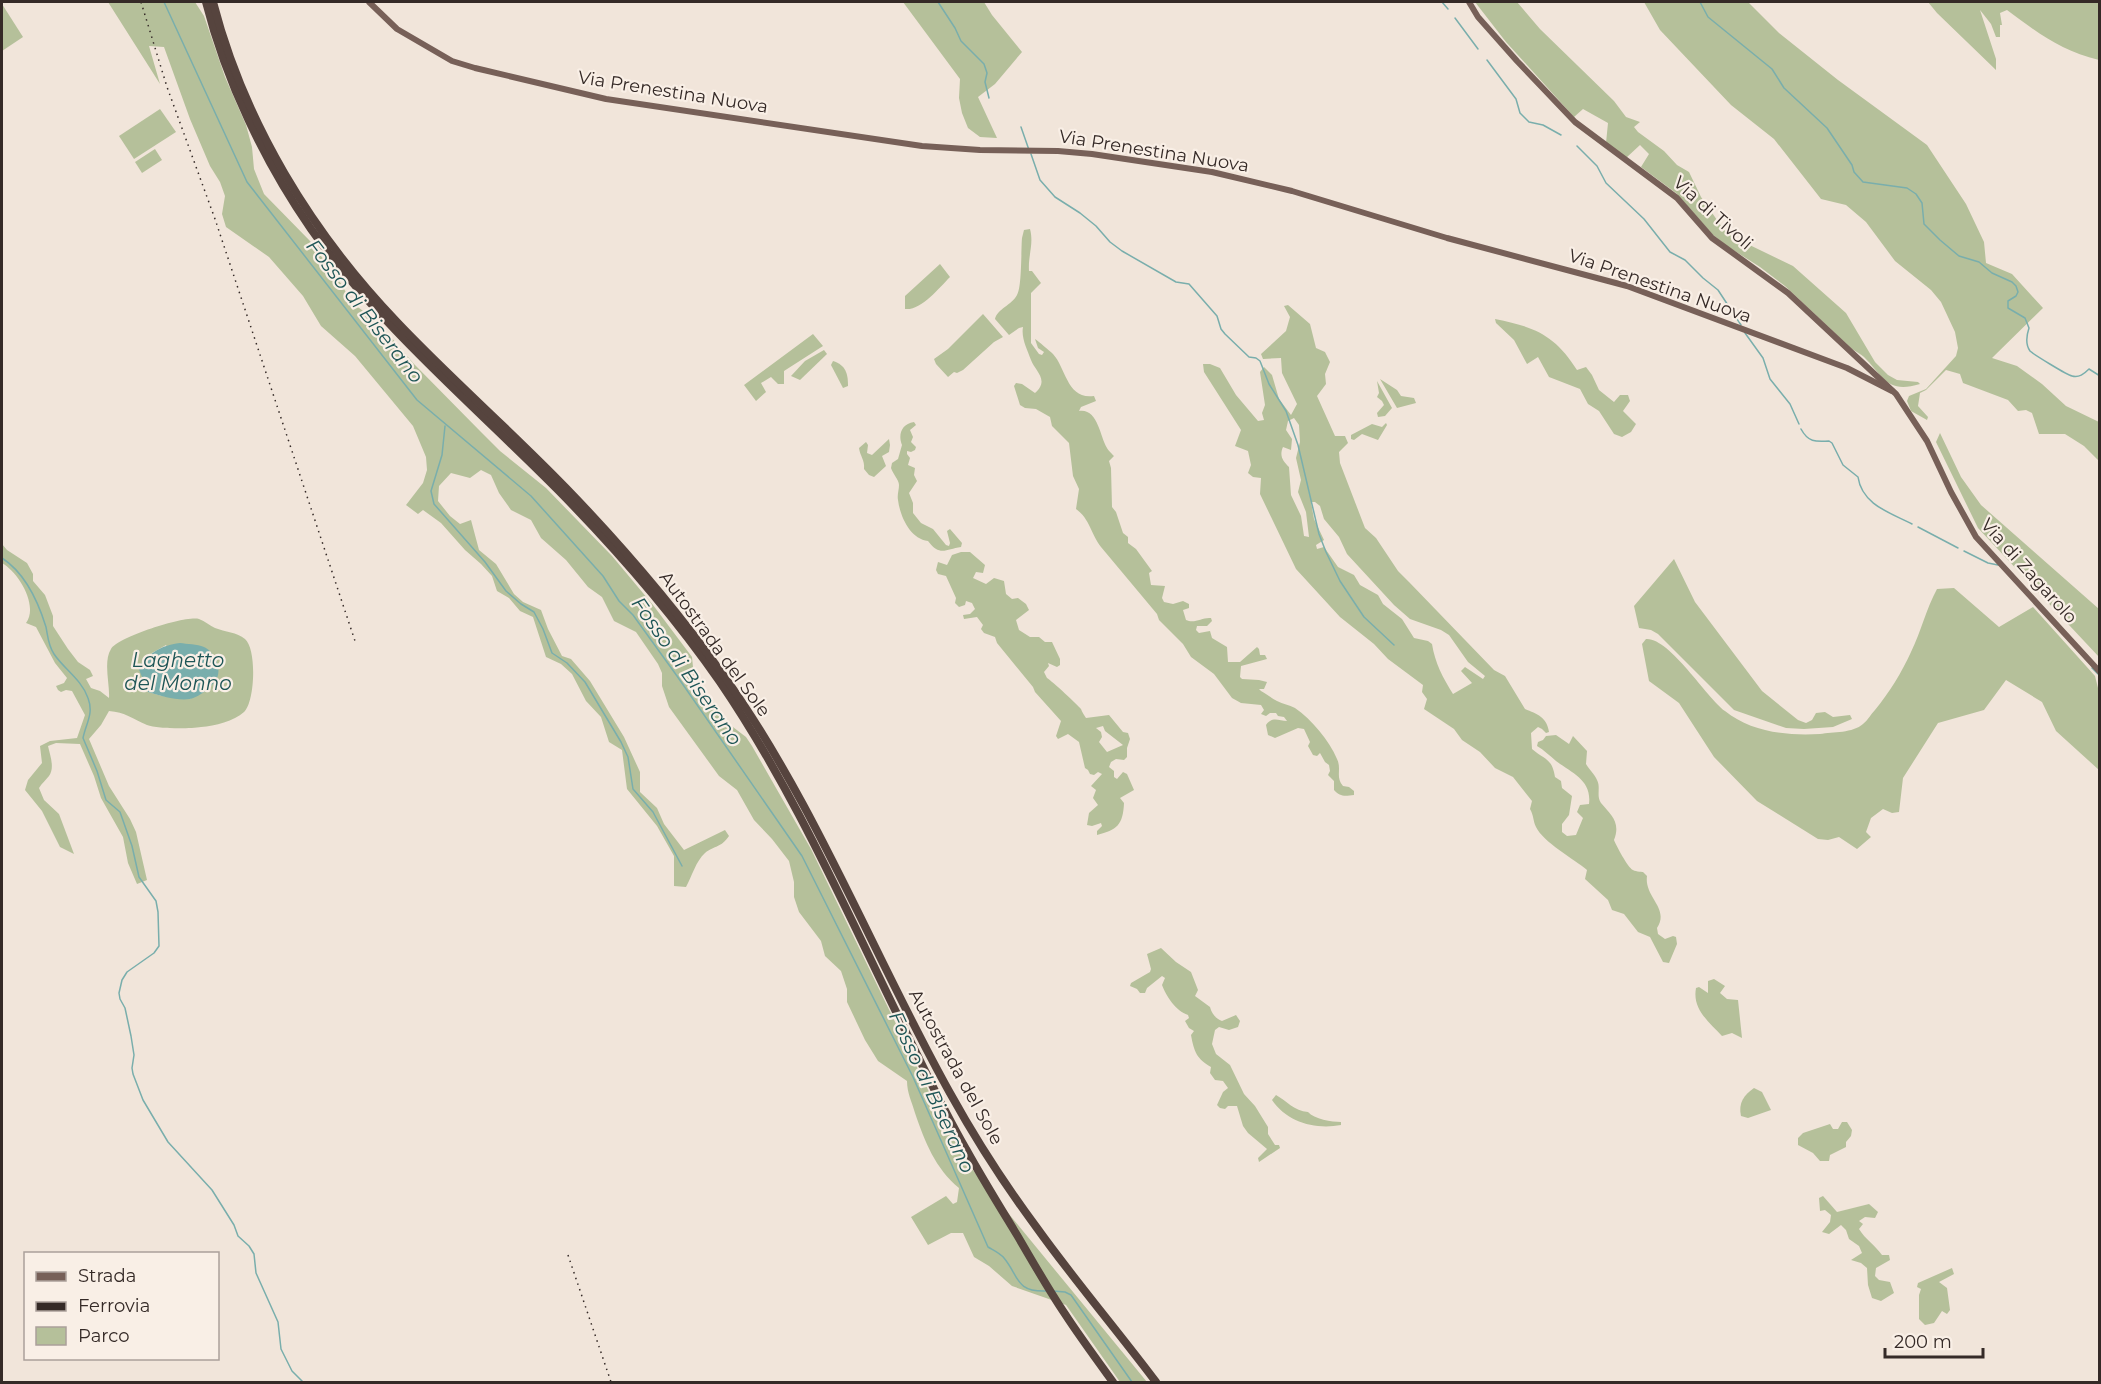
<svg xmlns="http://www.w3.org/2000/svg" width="2101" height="1384" viewBox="0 0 2101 1384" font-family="Montserrat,sans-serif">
<rect width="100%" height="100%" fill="#f1e5da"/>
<!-- green -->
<g fill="#b5c09a" fill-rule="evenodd">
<path d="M108 2H195L204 16 225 77 246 125 252 147 254 169 264 194 310 241 342 285 351 302 378 322 414 364 481 432 500 451 546 488 612 556 653 605 692 657 694 677 715 708 725 721 746 737 752 746 811 849 933 1100 972 1169 1147 1382H1120L1066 1305 1012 1286 989 1266 974 1257 963 1233H951L928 1245 911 1217 946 1196 953 1204 957 1202 959 1188C935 1168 925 1142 915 1113 912 1102 907 1093 907 1081L878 1061 865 1040 847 1002V989L841 971 825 956 821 941 799 912 794 897V882L789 861 772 839 754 820 737 790 719 776 669 707 662 686V673L658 664 636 632 614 621 602 597 588 587 566 560 541 538 531 520 511 510 499 493 491 475 481 470 470 478 451 473 439 486 438 501 450 516 460 524 471 520 479 550 496 564 514 594 523 602 541 610 548 629 562 656 571 659 590 681 624 737 640 772V792L657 808 664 824 684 850 725 830 729 836C721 848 715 845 705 853 696 861 692 876 686 887L674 886V856L657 826 627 789 622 750 609 742 601 717 586 701 572 674 561 664 546 657 533 617 520 611 509 598 497 591 492 576 481 564 465 550 441 523 423 510 418 514 406 505 423 483 427 470 426 457 413 426 355 356 321 326 303 296 269 257 226 227 222 214 225 196 220 182 210 166 190 119 164 47 149 46 160 84Z"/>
<polygon points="903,2 984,2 992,15 1022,52 995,84 978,97 997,138 980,137 968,128 962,113 959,98 960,79"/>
<path d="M1475 2H1517L1540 29 1614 101 1626 117 1640 122 1634 127 1638 132 1664 151 1677 165 1689 172 1701 197 1724 230 1733 237 1793 266 1846 313 1875 362 1888 375 1897 380 1918 382 1920 384C1887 394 1884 377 1864 357 1861 354 1856 352 1852 349L1785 286 1760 267 1727 246 1712 234 1676 193 1641 167 1649 154 1640 145 1626 158 1606 143 1608 123 1583 109 1574 117 1506 42Z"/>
<polygon points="1644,2 1748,2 1779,33 1838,80 1927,145 1966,204 1984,242 1986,263 2012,274 2043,308 1992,358 2017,366 2042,384 2066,406 2099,422 2099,461 2084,446 2065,434 2039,434 2032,413 2026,410 2018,411 2008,400 1963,383 1960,374 1946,370 1926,390 1920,393 1918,406 1928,417 1927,420 1911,411 1907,401 1909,396 1926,389 1956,356 1958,348 1955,332 1941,302 1931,290 1895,261 1866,222 1846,205 1821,199 1774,139 1731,105 1660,30"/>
<path d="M1928 2H2099V60C2061 51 2038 33 2007 10L2000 13 2002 25H2000V37H1996L1991 24 1980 10 1996 59V70L1937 13Z"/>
<polygon points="2,4 23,37 2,51"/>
<polygon points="160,109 176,132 134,159 119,136"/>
<polygon points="155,149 162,160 142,173 135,162"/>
<path d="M1030 229C1034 244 1028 255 1029 271H1032L1041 283 1031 293V343L1039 354 1042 355 1044 352 1038 348 1035 339C1038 341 1050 351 1053 354 1066 368 1067 400 1094 396L1096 401 1081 407 1079 411C1098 408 1100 437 1107 448 1107 449 1113 455 1114 456L1109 461 1111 468 1112 507 1116 512 1123 533 1128 537V543L1136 549 1152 571 1149 573 1151 585 1165 586 1162 598 1164 602 1173 604 1183 601 1189 604V608L1183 610 1186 620C1195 624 1202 617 1211 618L1212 621 1207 626H1197L1196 630 1199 633 1210 631 1212 638 1227 647 1228 662H1240L1257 647 1259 649 1260 655H1265L1267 659 1241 666 1240 677 1242 679 1259 680 1267 682 1264 689H1259L1261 691C1267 694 1271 698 1277 701 1283 704 1289 705 1295 708 1312 720 1329 740 1337 759 1342 769 1335 777 1343 786L1349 787 1354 791V795C1345 796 1340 797 1334 790V781L1328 775 1330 771 1329 765 1325 762 1320 753 1317 756 1313 755 1308 746 1310 742 1304 729 1298 728 1275 738 1268 735 1266 725C1272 716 1279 721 1287 721L1284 717 1278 716 1276 713H1270L1266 716 1261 714 1264 710 1261 705 1241 703 1232 698 1214 674 1191 657 1183 644 1159 620 1157 614 1101 547C1091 534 1090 519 1076 509L1079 489 1073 476 1069 443 1052 426 1050 417 1036 409 1025 408 1020 405 1014 386 1016 383 1022 384 1035 393C1050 380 1035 371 1031 360 1027 349 1021 338 1023 327L1019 328 1009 335 995 319C997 309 1012 305 1017 295 1022 287 1021 249 1022 238L1024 230Z"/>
<path d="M940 264 950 277C939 288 921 311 905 309V296Z"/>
<path d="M1288 305 1310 324 1316 348 1325 352 1330 362 1325 374 1326 384 1317 396 1335 436H1345L1348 443 1339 452 1340 463 1365 528 1376 538 1398 571 1409 582 1494 670 1505 676 1525 709C1537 714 1547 717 1549 732L1546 733 1542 729 1538 727 1531 733 1532 749C1545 760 1552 758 1555 777L1561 781 1562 788 1572 796 1569 815 1562 824V832L1567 836 1576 835 1583 818 1577 812 1580 805 1589 804C1592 780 1572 773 1556 761 1550 756 1544 750 1537 746L1538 742 1543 740 1546 736 1556 735 1569 744 1573 736 1587 751 1586 764C1589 769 1595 775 1597 780 1601 787 1596 796 1601 803 1611 815 1621 822 1614 840 1616 845 1628 868 1633 870 1633 871 1642 872 1643 872L1647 876C1644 897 1670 908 1657 928L1658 934 1665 939 1673 936 1676 937 1677 944 1669 963 1663 962 1650 937 1638 932 1624 914 1612 910 1608 900 1585 879 1587 870C1574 859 1543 842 1536 827 1533 821 1534 816 1530 809L1532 801 1513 777 1495 768 1480 752 1462 740 1454 729 1424 709 1427 699 1422 692 1423 685 1388 659 1374 644 1340 617 1296 569 1260 494 1261 478 1253 477 1248 473 1251 465 1248 451 1235 446 1241 430 1204 372 1203 364H1210L1220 368 1236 395 1258 421 1264 420 1262 413 1265 405 1260 372 1264 367 1272 375 1279 399 1291 415 1297 404 1282 373 1281 358 1263 359 1261 354 1286 331 1290 317 1284 306ZM1294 418 1299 425 1300 442 1296 458 1301 480 1298 492 1306 512 1309 537 1304 536 1301 516 1291 495 1289 467C1283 461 1279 456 1283 447L1291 450 1292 439 1286 430 1288 421ZM1311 502H1315L1320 506 1324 519 1339 537 1347 554 1394 605 1410 619 1441 630 1449 635 1468 662 1485 676 1483 679 1465 667 1461 671 1472 683 1453 694C1443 678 1435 663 1432 644L1428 641 1414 638 1402 619 1383 604 1378 595 1360 585 1354 575 1338 567 1324 547 1317 549 1316 545 1324 540 1314 519Z"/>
<polygon points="983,314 1003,337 994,342 963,370 957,373 954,372 948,377 936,364 934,359 948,349"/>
<path d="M1495 319C1535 327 1555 335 1577 370L1586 367 1592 375 1599 390 1614 402 1620 395H1628L1630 401 1623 411 1636 424 1631 432 1622 437 1614 434 1599 411 1588 404 1580 389 1549 377 1538 357 1527 364 1514 340 1496 323Z"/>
<polygon points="813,334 823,346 784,371 784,384 778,384 771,377 761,383 766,392 756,401 744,385"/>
<polygon points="824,350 827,354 800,380 791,376 805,361"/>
<path d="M833 361C846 365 848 374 848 386L843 388 831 365Z"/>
<polygon points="1380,379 1397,390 1401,396 1414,398 1416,403 1397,408"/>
<polygon points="1377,381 1392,408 1385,416 1378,417 1377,413 1384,405 1382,401 1377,397 1379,393"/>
<path d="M914 422 916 425 910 430 913 437 911 442 916 447 915 450 911 452 907 451V454L910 458 908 465 915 468 914 475 917 481 909 493 913 503V513L921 523 933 529 946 545 949 546 950 543 947 531 950 529 962 543 961 547C946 549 940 557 928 541 910 539 900 516 898 500 897 495 899 490 899 485 899 480 893 474 891 468L892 463 898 459 902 445C898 435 901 424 914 422Z"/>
<polygon points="1386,423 1387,425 1378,440 1362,434 1354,440 1351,439 1351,435 1372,424 1382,427"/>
<polygon points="1940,433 1961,477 1981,505 2099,609 2099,657 1978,528 1936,442"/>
<path d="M889 439 890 445 889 452 882 456 886 466 874 477 869 475 864 469C865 460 860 456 859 448L866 442 868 445 867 453 872 455Z"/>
<path d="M2 544 7 550 27 563 33 574V581L45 595 53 616V626L68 649 78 662 90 670 93 676 86 679 91 688 100 691 109 698C110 684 103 662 111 649 118 637 186 615 199 619 205 621 210 626 215 628 225 632 237 632 245 639 257 649 255 702 244 712 234 721 215 726 201 727 190 729 157 729 147 725 133 719 125 712 109 711L101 725 89 739 109 786 130 819 136 832 147 880 137 884 128 863 123 837 101 798 94 776 80 744 56 743 48 746C50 755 55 768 49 776 46 780 42 783 39 788L44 800 59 814 74 854 60 847 42 811 25 790 28 780 42 763 40 746 50 741 77 738 85 715 72 691 66 690 61 692 58 690 56 686 64 683 67 678 55 663 36 627 26 623C39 605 18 572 2 563ZM166 645 191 699 162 696 148 692 139 667 152 653Z"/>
<path d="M961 552H970L985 565 983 573 976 572 973 578 986 584 994 578 1004 581 1006 594 1012 599 1018 598 1026 604 1029 610 1016 620 1019 630 1030 637H1039L1045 642H1052L1060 659V665L1057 667 1048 663 1049 666 1044 672 1047 678C1052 681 1078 705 1081 709 1082 712 1084 715 1086 718L1109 715 1123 732 1128 733 1130 739 1127 748V757L1124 760 1116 759 1111 762 1109 767 1114 771V777L1117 779 1123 772 1127 774 1134 790 1120 798 1124 803C1123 825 1117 830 1097 835V831L1102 826 1101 823 1092 826 1087 825 1089 813 1098 805 1093 798 1096 790 1091 786 1102 774 1098 772 1094 775 1090 774 1088 770 1085 768 1079 742 1068 734 1058 739 1056 736 1061 721 1035 692 1033 687 997 643 995 637 984 633 981 629 983 625 977 617 964 619 963 615 970 614 975 609 972 603 966 601 965 605 959 607 955 603 956 598 946 576 938 574 936 570 938 562 947 565 952 555ZM1103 726 1105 731 1123 745 1107 752 1099 742 1102 737 1101 732 1096 728Z"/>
<polygon points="1674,559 1695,602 1762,691 1798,720 1806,723 1812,720 1816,713 1825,712 1833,717 1850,715 1852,719 1833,727 1804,729 1786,728 1734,710 1658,634 1651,630 1639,628 1634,606"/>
<path d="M1954 588 1999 627 2033 607 2095 676 2099 692V770L2056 731 2042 702 2006 680 1984 710 1938 723 1903 778 1899 812 1892 813 1883 809 1871 818 1866 832 1871 837 1857 849 1839 837 1828 840 1818 839 1757 801 1714 757 1679 703 1649 681 1642 644 1646 639C1669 637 1706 697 1725 711 1751 732 1787 736 1820 734 1833 732 1853 733 1863 724 1868 720 1871 714 1875 710 1889 693 1902 672 1911 652 1921 632 1926 609 1937 589Z"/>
<path d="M1161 948 1176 962 1191 972 1198 990 1195 996 1210 1007C1212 1014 1215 1018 1222 1021L1236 1015 1240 1021 1238 1027 1229 1030 1219 1027 1215 1030 1212 1044 1216 1054 1230 1065 1244 1094 1255 1106 1268 1127V1134L1275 1145H1279L1280 1148 1259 1162 1258 1158 1267 1149 1248 1133 1243 1126 1237 1106H1228L1225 1109 1220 1108 1217 1105 1223 1092 1228 1088 1223 1081 1215 1080 1210 1073 1211 1067C1197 1059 1194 1052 1191 1035L1194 1031 1189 1028 1185 1021 1189 1018 1188 1015C1176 1011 1166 996 1162 985L1165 978 1162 976 1147 988 1145 993H1140L1137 989 1130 986 1131 983 1150 972 1151 969 1147 954Z"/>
<path d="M1714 979 1725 986 1720 993 1727 999 1738 1000 1742 1038 1732 1033 1722 1036C1709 1022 1692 1009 1696 988L1699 987 1708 993V981Z"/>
<path d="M1754 1088 1762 1092 1771 1110 1748 1118 1741 1116C1738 1103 1744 1095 1754 1088Z"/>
<path d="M1276 1095C1287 1101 1294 1111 1308 1112 1314 1119 1332 1122 1341 1122V1125C1315 1130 1287 1122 1272 1100Z"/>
<polygon points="1842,1122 1847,1122 1852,1130 1851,1136 1846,1142 1846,1147 1830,1155 1829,1161 1820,1161 1813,1153 1798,1145 1798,1138 1803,1133 1830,1124 1833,1129 1838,1129"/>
<path d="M1823 1196 1837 1212 1869 1204 1878 1212 1875 1218 1865 1217 1859 1221 1863 1224 1859 1229C1865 1239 1875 1245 1882 1255H1889L1890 1260 1876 1268 1875 1276 1879 1280 1890 1282 1894 1293 1881 1301 1872 1298 1868 1285 1867 1268 1861 1263 1851 1260 1862 1253 1859 1246 1849 1239 1846 1230 1841 1225 1829 1234 1822 1232 1830 1222 1831 1215 1825 1210 1820 1211 1819 1198Z"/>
<polygon points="1952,1268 1954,1274 1939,1282 1947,1288 1950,1310 1947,1314 1942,1311 1934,1323 1925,1325 1919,1319 1919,1295 1921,1289 1917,1287 1918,1283"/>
</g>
<!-- water -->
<path fill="#79aeac" d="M180 643C187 644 197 644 204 647 212 650 221 665 218 675 216 684 200 697 190 699 178 701 160 696 148 692L138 667C152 652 159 646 180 643Z"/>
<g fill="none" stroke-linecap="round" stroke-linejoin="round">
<!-- stream -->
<g stroke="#79aeac" stroke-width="1.5">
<path d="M164 2 247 182 417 400 531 496 603 576 619 601 633 615 677 676 802 856 913 1077 988 1247C993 1250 1000 1253 1004 1258 1019 1276 1015 1292 1046 1291"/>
<polyline points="938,2 955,28 961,41 984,64 987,73 985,82 989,98"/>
<polyline points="1442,2 1448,9"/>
<path d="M1700 2 1708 17 1772 69 1784 88 1827 128 1852 165 1854 172 1863 182 1907 188 1916 194 1922 203 1924 224 1940 240 1959 256 1979 262 1992 273 2012 282 2016 286 2018 292 2016 296 2008 301V308L2025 318 2029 328C2027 334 2025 344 2030 351 2033 354 2067 375 2072 376 2079 378 2084 374 2089 369L2100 376"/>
<polyline points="2097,2 2100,2"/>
<polyline points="1455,18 1478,49"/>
<polyline points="1487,60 1516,99 1520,113 1529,122 1543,125 1561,135"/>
<polyline points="1021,127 1029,150"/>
<polyline points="1577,146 1597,166 1606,183 1644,219 1670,252 1685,260 1703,278 1718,290 1741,325"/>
<polyline points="1031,154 1040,180 1055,197 1080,213 1096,226 1110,242 1122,251 1176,282 1189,284 1217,316 1221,329 1225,334 1249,357 1256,358 1260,361 1269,384 1286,411 1298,445 1319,534 1326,552 1340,581 1364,617 1394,645"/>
<polyline points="1745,333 1763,358 1770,379 1790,404 1799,424"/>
<polyline points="445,426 442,455 431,491 434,504 485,562 506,591 521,604 534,612 543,629 552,653 567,663 585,682 621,742 628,757 633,789 653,812 682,866"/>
<path d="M1801 429C1808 442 1815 442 1829 441L1832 443 1843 465 1858 477C1862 505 1891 513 1912 524"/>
<polyline points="1918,527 1958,548"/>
<polyline points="1964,551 1988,563 1998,565"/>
<path d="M2 558C25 573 38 601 46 627 48 637 48 645 54 654 64 669 82 680 88 698 94 714 86 723 83 738L97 771 106 800 120 812 132 846 139 877 156 901 158 912 159 946 154 953 127 972 122 980 119 993 120 999 125 1008 131 1036 134 1055 132 1068 133 1074 143 1100 168 1142 212 1190 234 1225 238 1236 249 1246 254 1254 256 1273 278 1322 281 1349 292 1371 303 1382"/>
<polyline points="2092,668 2100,676"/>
<polyline points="1053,1291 1065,1292 1071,1295 1132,1382"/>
</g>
<!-- major -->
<g stroke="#776058" stroke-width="6">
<polyline points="369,2 397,29 452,61 475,68 606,99 922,146 980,150 1058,151 1092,154 1212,172 1292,191 1447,238 1627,286 1847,368 1892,391"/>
<polyline points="1469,2 1478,17 1517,61 1575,122 1677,198 1712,238 1788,293 1896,394 1927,441 1951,492 1976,537 2100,672"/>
</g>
<!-- highway -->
<g stroke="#56443e" stroke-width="8">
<path d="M206 2C226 81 264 161 311 229 380 327 474 405 558 490 617 550 672 613 720 682 793 789 844 906 901 1022 922 1064 942 1108 966 1149 982 1178 1000 1207 1017 1235 1033 1262 1048 1289 1065 1314 1080 1337 1097 1360 1113 1382"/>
<path d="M213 2C244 122 311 232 397 322 451 379 511 431 566 488 623 547 676 609 724 676 816 805 873 955 950 1093 976 1140 1005 1185 1037 1228 1075 1281 1117 1330 1156 1382"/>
</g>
<!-- rail -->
<g stroke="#352a27" stroke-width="1.5" stroke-dasharray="1.5 4.5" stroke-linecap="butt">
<polyline points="141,2 167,87 215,219 355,641"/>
<polyline points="568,1255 611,1382"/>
</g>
</g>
<g text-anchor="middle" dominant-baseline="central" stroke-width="4.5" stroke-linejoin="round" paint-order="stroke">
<!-- street labels -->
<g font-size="18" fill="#352a27" stroke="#f9efe6">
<text transform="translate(673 92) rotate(9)">Via Prenestina Nuova</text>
<text transform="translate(1154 151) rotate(9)">Via Prenestina Nuova</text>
<text transform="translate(1713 213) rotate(42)">Via di Tivoli</text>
<text transform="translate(1660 286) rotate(19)">Via Prenestina Nuova</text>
<text transform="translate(2029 571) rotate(48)">Via di Zagarolo</text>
<text transform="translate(715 644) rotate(54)">Autostrada del Sole</text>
<text transform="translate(956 1067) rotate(61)">Autostrada del Sole</text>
</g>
<!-- water labels -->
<g font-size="20" font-style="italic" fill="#1d5556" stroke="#f9efe6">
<text transform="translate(365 311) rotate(52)">Fosso di Biserano</text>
<text x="178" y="660">Laghetto<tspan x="178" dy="23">del Monno</tspan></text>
<text transform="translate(687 671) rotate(55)">Fosso di Biserano</text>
<text transform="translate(932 1092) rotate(65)">Fosso di Biserano</text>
</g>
</g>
<!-- border -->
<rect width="2101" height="1384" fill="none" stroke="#352a27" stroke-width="6"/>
<!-- legend -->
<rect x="24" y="1252" width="195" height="108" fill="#f9efe6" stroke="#aba09a" stroke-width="1.5"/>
<rect x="36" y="1272" width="30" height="9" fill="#776058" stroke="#aba09a" stroke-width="1.5"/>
<text x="78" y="1282" font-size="18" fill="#352a27">Strada</text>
<rect x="36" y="1302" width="30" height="9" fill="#352a27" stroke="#aba09a" stroke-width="1.5"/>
<text x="78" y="1312" font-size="18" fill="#352a27">Ferrovia</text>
<rect x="36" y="1327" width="30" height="18" fill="#b5c09a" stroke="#aba09a" stroke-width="1.5"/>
<text x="78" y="1342" font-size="18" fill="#352a27">Parco</text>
<!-- scale -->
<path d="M1885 1348v9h98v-9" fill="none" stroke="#352a27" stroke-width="3"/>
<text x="1894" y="1348" font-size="18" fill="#352a27" stroke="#f9efe6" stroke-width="4.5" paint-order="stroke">200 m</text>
</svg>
